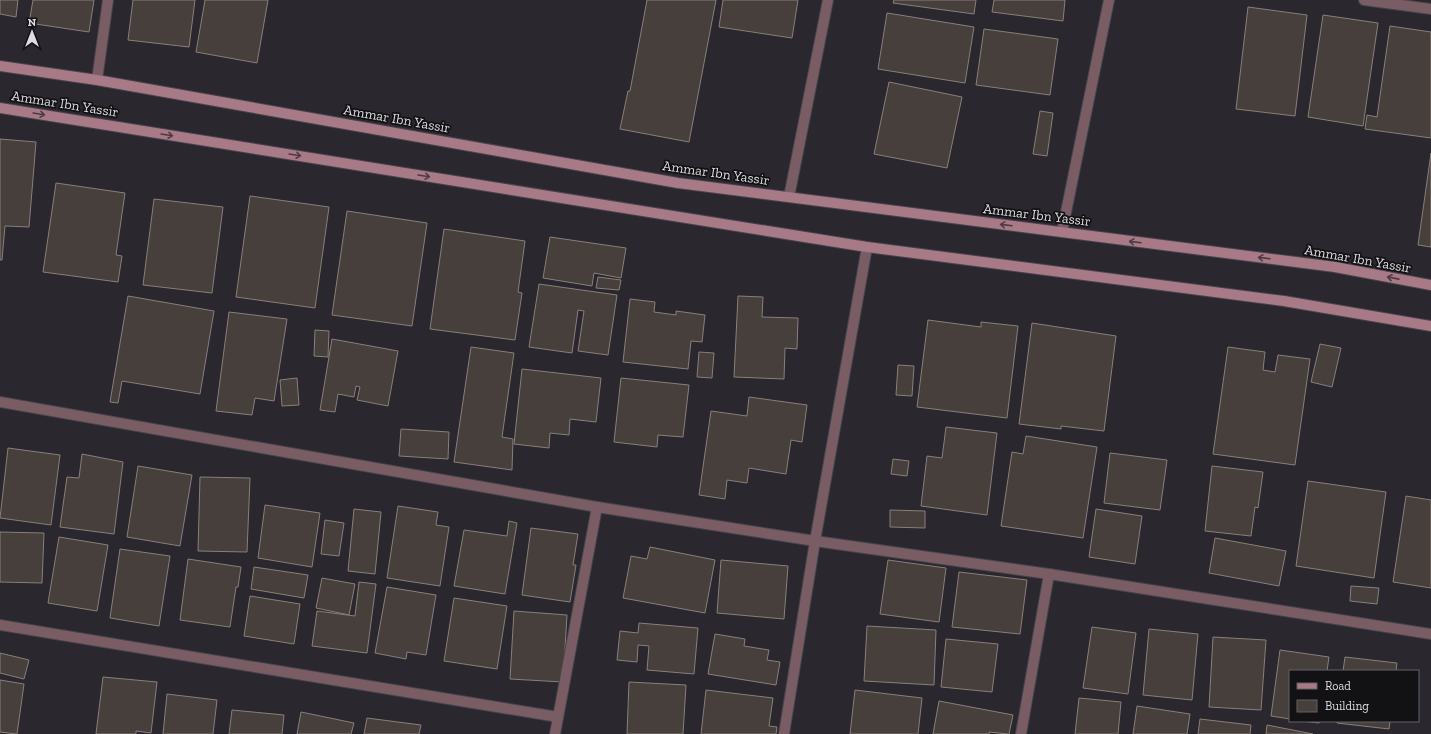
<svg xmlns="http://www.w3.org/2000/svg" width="1431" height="734" viewBox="0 0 1431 734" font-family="'Zilla Slab',serif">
<rect width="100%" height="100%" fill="#2a272f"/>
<!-- building -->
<g fill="#473f3b" stroke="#897f7b">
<polygon points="0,0 18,0 16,17 0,14"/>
<polygon points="33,0 94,0 89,32 29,23"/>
<polygon points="133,0 195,0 189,47 128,40"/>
<polygon points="205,0 268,0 257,63 196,52"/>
<polygon points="647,0 716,0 689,142 620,129 628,91 630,91"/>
<polygon points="723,0 798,0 792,38 719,27"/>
<polygon points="894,0 976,0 974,14 893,3"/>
<polygon points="994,0 1065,0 1063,21 992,12"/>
<polygon points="1248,7 1307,15 1295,116 1236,109"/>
<polygon points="887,13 974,27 965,83 878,69"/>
<polygon points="1323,15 1378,23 1363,126 1308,117"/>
<polygon points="1390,26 1431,32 1431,138 1365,129 1367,115 1377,117"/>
<polygon points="984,29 1058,39 1050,95 976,85"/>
<polygon points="889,82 962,97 947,168 874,154"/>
<polygon points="1040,111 1053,113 1047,156 1033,154"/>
<polygon points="0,139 36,142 29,227 5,226 2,260 0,260"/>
<polygon points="1431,153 1431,247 1418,245"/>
<polygon points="56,183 125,193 116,255 122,256 118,282 43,272"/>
<polygon points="250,196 329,207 315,308 236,297"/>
<polygon points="154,199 223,207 212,293 143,285"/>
<polygon points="347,211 427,223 412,326 332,315"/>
<polygon points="444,229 525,241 518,292 522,293 515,340 430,329"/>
<polygon points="550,237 626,248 621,278 594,273 592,286 543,278"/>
<polygon points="598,277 621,280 619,290 596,288"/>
<polygon points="539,284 617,295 608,355 578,351 584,311 578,310 572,353 529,347"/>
<polygon points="128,296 214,311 200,394 122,381 118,403 110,402"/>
<polygon points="738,296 763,297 762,317 798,318 797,349 785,348 784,379 734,377"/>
<polygon points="630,299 655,302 654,312 676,315 676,311 705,315 702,342 691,341 688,369 623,362"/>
<polygon points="229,312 287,319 274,401 255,398 252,415 216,411"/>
<polygon points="928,320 981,327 981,322 1018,326 1007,418 917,407"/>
<polygon points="1032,323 1116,336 1104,431 1061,426 1061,429 1019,424"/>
<polygon points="315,330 329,331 328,357 314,356"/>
<polygon points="332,339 398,351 388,406 357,400 360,387 356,386 354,397 338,394 335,412 320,410"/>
<polygon points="1320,344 1341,348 1332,387 1311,382"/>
<polygon points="471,347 514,353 502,437 513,439 512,470 454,462"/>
<polygon points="1228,347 1265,352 1263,370 1275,372 1278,355 1310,359 1295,465 1213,454"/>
<polygon points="699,352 714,353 712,378 697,377"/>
<polygon points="898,365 914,366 912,396 896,395"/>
<polygon points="522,369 601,378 596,422 570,419 569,435 550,433 549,448 514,444"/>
<polygon points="297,378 299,405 282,406 280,380"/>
<polygon points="621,378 689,385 683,437 658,435 657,447 614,442"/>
<polygon points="749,397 807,405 802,442 791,440 786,474 749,468 747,483 727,480 725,499 699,495 711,411 747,416"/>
<polygon points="946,427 997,433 987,515 921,506 927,456 942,458"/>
<polygon points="401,429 449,432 448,459 399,456"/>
<polygon points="1026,436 1097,447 1083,538 1001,526 1012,452 1023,454"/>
<polygon points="8,448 60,455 51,525 0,518"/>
<polygon points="1110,453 1167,460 1160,510 1104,503"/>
<polygon points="82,454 123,462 114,534 60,527 67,477 79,478"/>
<polygon points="893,459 909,461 907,476 891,474"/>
<polygon points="138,466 192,475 180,546 127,537"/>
<polygon points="1212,466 1263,472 1258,508 1255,507 1251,536 1205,531"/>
<polygon points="200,477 250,478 247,552 198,551"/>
<polygon points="1308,481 1386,492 1374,578 1296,566"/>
<polygon points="1406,496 1431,500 1431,588 1393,582"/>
<polygon points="265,505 320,513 312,567 258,558"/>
<polygon points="398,506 438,512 436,525 449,527 440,586 387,578"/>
<polygon points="354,509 381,512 375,574 348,571"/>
<polygon points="1096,509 1142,516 1135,564 1089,557"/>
<polygon points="890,510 925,511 925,528 890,527"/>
<polygon points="325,520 344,523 339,556 321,554"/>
<polygon points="509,521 517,523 505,594 454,586 464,530 507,536"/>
<polygon points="531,528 578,534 573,565 576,565 570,602 522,595"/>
<polygon points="0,532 44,533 42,583 0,582"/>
<polygon points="59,537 108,545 97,611 48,603"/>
<polygon points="1215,538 1286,551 1279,586 1209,573"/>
<polygon points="650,547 715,560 705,613 623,598 631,556 647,559"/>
<polygon points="120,549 170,556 159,626 110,618"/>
<polygon points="188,559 241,567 238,587 236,587 230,627 180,620"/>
<polygon points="721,560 788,566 784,619 717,613"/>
<polygon points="888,560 946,568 939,622 880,614"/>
<polygon points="254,567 308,575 304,598 251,589"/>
<polygon points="959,572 1027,580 1020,634 952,627"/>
<polygon points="322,578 355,584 349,615 316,608"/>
<polygon points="359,582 376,584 367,653 312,646 317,611 355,616"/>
<polygon points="1351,586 1379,588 1377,604 1350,601"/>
<polygon points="387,587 436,595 426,655 407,652 406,659 375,653"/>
<polygon points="250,596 300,604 294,644 244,636"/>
<polygon points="454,598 507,606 497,669 444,661"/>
<polygon points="514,611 567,615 563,682 510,679"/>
<polygon points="639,623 698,628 694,674 647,670 649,646 638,645 637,662 617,660 620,631 638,633"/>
<polygon points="867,626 936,630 934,685 864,681"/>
<polygon points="1092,627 1136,633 1128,694 1083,688"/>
<polygon points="1149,629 1198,634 1192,700 1143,695"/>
<polygon points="715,634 745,639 744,646 769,650 767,660 780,662 776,685 708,674"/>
<polygon points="1213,637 1266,640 1261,710 1209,707"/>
<polygon points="946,639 998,644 992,692 941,687"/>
<polygon points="1280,650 1329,657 1327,671 1290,671 1290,719 1271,716"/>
<polygon points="0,653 29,660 24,679 0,673"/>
<polygon points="1345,657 1397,663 1396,671 1343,671"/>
<polygon points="103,677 157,682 151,733 136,731 136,734 96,734"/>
<polygon points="0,680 24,684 17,734 0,732"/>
<polygon points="629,682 686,685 683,734 627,734"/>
<polygon points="706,690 773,698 769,726 777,727 776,734 701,734"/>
<polygon points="855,690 922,698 918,734 850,734"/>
<polygon points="167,694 217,700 213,734 163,734"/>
<polygon points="1079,698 1121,702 1118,734 1075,734"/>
<polygon points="939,701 1013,715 1009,734 989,732 989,734 933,734"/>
<polygon points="1137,706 1190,714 1187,734 1133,734"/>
<polygon points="232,710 284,715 282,734 229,734"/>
<polygon points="301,712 354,723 351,734 297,734"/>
<polygon points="367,718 421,725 419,734 364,734"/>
<polygon points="1200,719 1251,725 1250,734 1198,734"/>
<polygon points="1302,721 1320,721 1319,723"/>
<polygon points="1337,721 1390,721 1389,729 1337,723"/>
<polygon points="1267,725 1313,734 1266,734"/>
</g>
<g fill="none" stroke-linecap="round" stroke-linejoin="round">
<defs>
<g id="street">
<polyline points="1364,0 1431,9"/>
<polyline points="97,80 108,0"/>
<polyline points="789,197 828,0"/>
<polyline points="1062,232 1109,0"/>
<polyline points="0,402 597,507 815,541 1049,574 1431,634"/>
<polyline points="0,625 558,717"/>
<polyline points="555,734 597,507"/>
<polyline points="784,734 815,541 867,247"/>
<polyline points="1021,734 1049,574"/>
</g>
<g id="secondary">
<polyline points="0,66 97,80 678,183 1335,267 1431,285"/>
<polyline points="0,108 867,247 1284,301 1431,326"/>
</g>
</defs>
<!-- street casing -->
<use href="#street" stroke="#47444c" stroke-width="12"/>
<!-- secondary casing -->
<use href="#secondary" stroke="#47444c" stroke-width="12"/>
<!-- street -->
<use href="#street" stroke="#7a5d64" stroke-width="10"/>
<!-- secondary -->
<use href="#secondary" stroke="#a87986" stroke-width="10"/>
</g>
<!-- one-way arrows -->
<defs><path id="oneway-shaft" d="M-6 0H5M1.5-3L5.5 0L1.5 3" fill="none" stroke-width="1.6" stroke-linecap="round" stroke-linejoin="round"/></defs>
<g stroke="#4e3b42">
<use href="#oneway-shaft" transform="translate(39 114) rotate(9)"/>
<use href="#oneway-shaft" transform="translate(167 135) rotate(9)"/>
<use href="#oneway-shaft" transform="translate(295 155) rotate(9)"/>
<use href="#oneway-shaft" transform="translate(424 176) rotate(9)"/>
<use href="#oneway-shaft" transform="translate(1006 225) rotate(-173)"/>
<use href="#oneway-shaft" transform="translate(1135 242) rotate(-173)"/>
<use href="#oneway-shaft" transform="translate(1264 258) rotate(-173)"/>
<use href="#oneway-shaft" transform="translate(1393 278) rotate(-169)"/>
</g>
<g text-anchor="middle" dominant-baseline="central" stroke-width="3.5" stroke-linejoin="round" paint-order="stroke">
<!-- street labels -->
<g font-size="14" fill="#dfdde2" stroke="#121114">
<text transform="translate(65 104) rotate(9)">Ammar Ibn Yassir</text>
<text transform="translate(397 119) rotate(10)">Ammar Ibn Yassir</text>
<text transform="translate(716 173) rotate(8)">Ammar Ibn Yassir</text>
<text transform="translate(1037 215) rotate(7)">Ammar Ibn Yassir</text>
<text transform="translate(1358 259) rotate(10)">Ammar Ibn Yassir</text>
</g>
</g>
<!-- legend -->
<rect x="1289" y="670" width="130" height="52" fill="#121114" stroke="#646366"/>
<rect x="1297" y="683" width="20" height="6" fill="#a87986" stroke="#646366"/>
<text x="1325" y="690" font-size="12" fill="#dfdde2">Road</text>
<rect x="1297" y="700" width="20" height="12" fill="#473f3b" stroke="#646366"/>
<text x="1325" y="710" font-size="12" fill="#dfdde2">Building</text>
<!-- north arrow -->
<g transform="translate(32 32)" stroke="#121114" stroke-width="3" paint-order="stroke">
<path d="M0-3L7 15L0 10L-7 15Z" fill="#dfdde2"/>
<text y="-6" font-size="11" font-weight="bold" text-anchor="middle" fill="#dfdde2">N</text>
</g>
</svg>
